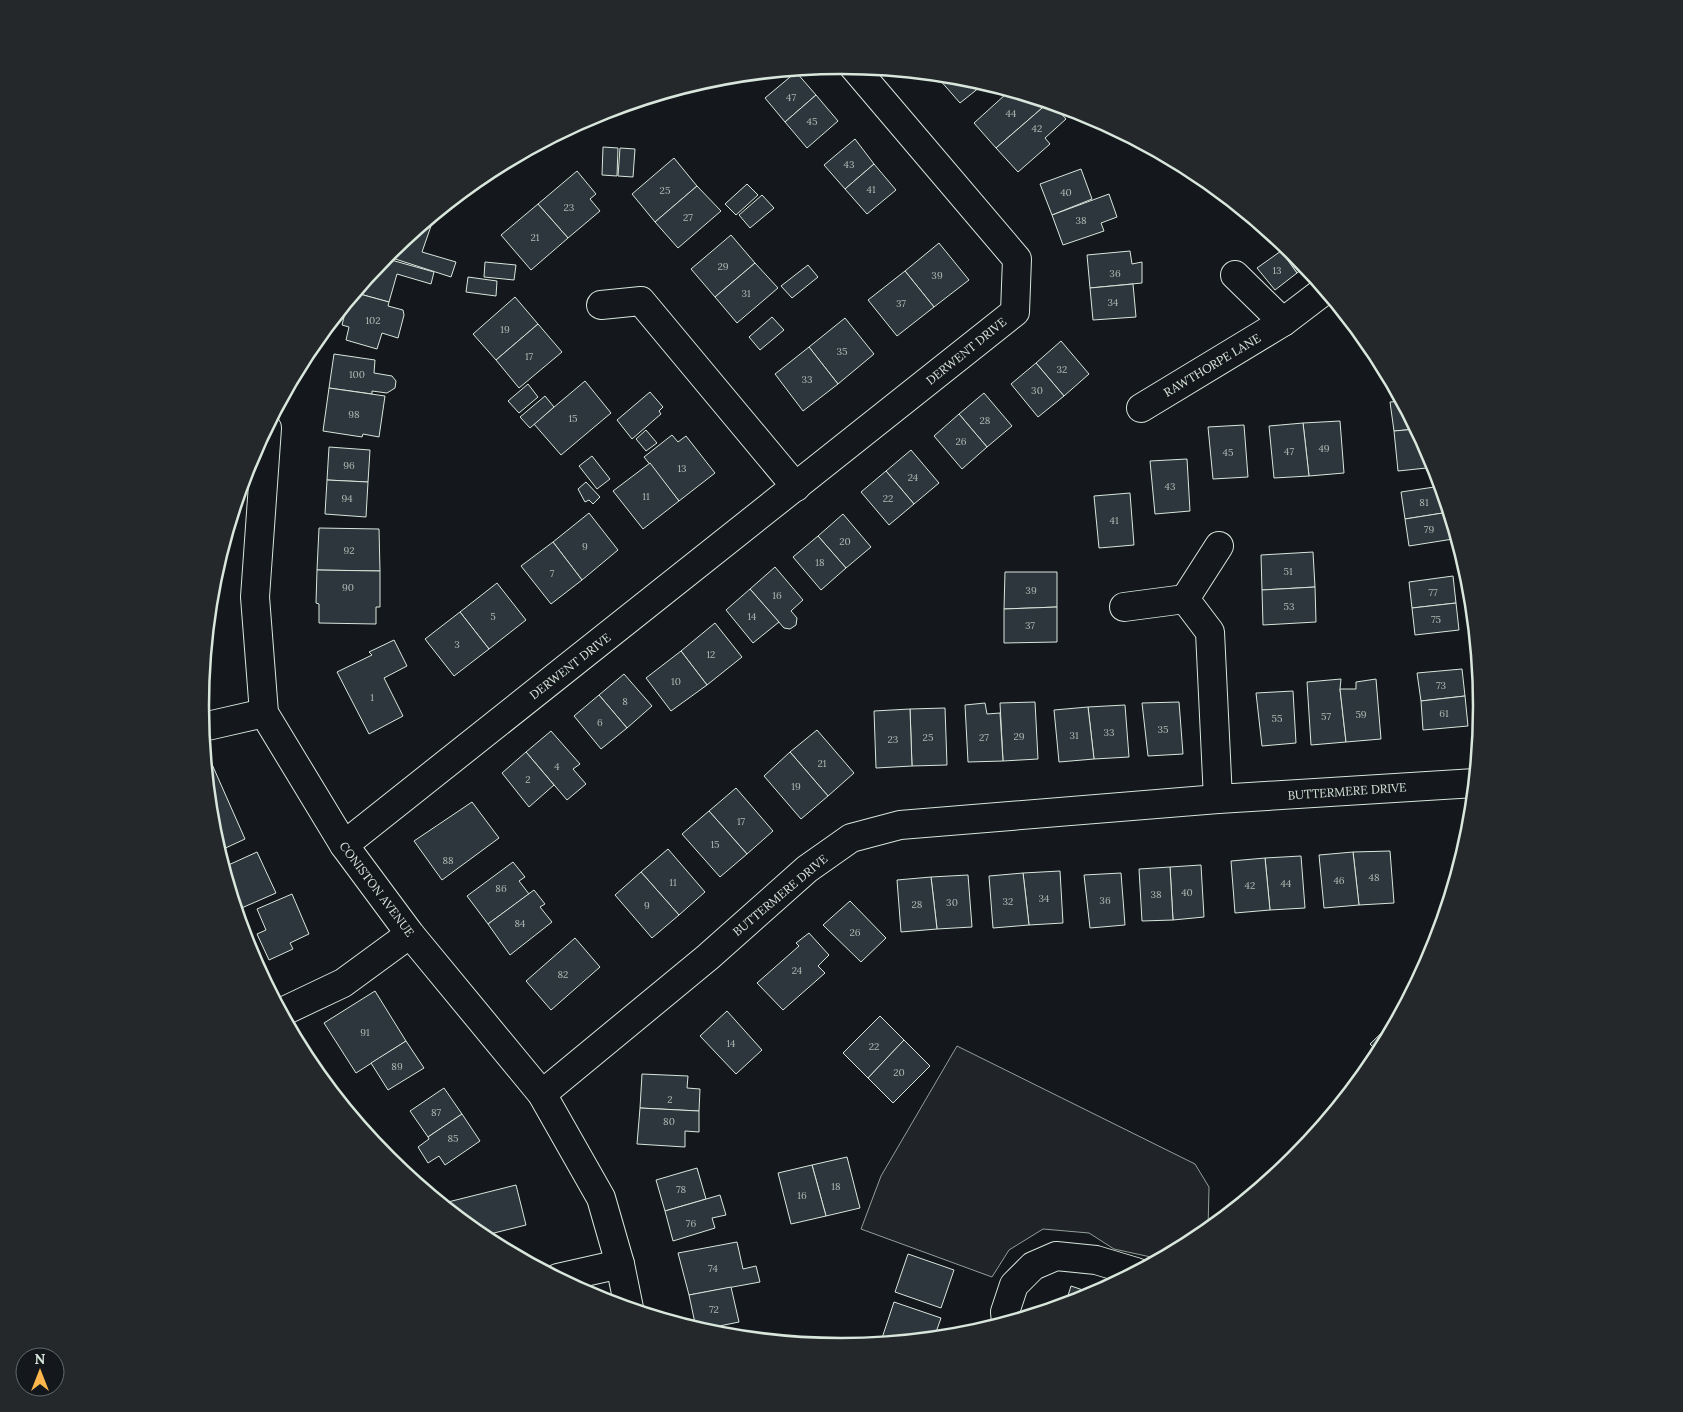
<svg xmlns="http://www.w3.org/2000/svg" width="1683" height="1412" viewBox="0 0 1683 1412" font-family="Lora,serif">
<rect width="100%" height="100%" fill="#14181c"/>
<!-- green -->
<polygon fill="#202428" stroke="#939e99" points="957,1046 1195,1164 1209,1187 1208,1230 1197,1239 1160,1259 1114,1249 1089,1233 1043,1229 1009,1250 992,1277 861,1229 881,1176"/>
<!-- building -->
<g fill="#2c363c" stroke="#d8e6dc">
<polygon points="796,72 816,95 785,122 765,98"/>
<polygon points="758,73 750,81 745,75"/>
<polygon points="944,75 967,77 985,83 960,103 939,79"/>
<polygon points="1014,92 1049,102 996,148 974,123 1006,94 1009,96"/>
<polygon points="816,95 838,121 807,148 785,122"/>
<polygon points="1049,102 1052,103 1066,119 1045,138 1050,144 1018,172 996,148"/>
<polygon points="855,139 874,164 845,189 824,165"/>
<polygon points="603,147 618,148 617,176 602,175"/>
<polygon points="620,148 635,149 633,177 618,176"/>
<polygon points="1157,151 1183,165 1178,171 1154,155"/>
<polygon points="674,158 697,186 655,222 632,194"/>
<polygon points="874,164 896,190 867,214 845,189"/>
<polygon points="1081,169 1092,199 1052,215 1040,184"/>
<polygon points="577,171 596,194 590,199 600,211 568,238 538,204"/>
<polygon points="747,184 758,195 736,215 725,204"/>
<polygon points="697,186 721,211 678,248 655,222"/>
<polygon points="1109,194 1117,217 1101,223 1104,231 1063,245 1052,215"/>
<polygon points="762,195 774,208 750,228 739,215"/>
<polygon points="538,204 568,238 531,270 501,235"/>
<polygon points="426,221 432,223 422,252 456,262 451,277 386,256"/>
<polygon points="731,235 755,263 715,297 691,269"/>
<polygon points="939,243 969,280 934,307 905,271"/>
<polygon points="1287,247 1295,253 1306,266 1297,273 1281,251"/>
<polygon points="1130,251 1132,264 1142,262 1142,283 1090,288 1087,255"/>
<polygon points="1281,251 1297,273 1275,290 1257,268"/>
<polygon points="384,258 434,272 431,284 397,274 389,302 356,293"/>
<polygon points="485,262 516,265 514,280 484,277"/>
<polygon points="755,263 778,288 737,323 715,297"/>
<polygon points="808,265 818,277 792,298 781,286"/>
<polygon points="905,271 934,307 897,336 868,300"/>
<polygon points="468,277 497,281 496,296 466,292"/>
<polygon points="1133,284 1136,317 1093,320 1090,288"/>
<polygon points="356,293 389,302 388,306 403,310 404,315 398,338 382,333 377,349 346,340 349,327 342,325 348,301"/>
<polygon points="515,297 538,324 496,360 473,334"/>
<polygon points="772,317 784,330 760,350 749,337"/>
<polygon points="845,318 874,354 838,384 809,347"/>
<polygon points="538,324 562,352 519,388 496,360"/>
<polygon points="1061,341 1089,374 1064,396 1036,363"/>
<polygon points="809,347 838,384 803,411 775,374"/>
<polygon points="334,354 375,360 374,373 392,376 396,381 395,388 387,393 372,391 372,394 329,388"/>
<polygon points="1036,363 1064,396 1038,417 1011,384"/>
<polygon points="585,381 611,413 561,455 534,424"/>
<polygon points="528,384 538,397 519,413 508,401"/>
<polygon points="329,388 385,396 379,437 363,434 362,437 323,431"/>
<polygon points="650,392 663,407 659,411 661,414 632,439 617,420"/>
<polygon points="984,393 1012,426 987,447 959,414"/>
<polygon points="545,396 554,407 530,428 520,417"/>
<polygon points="1402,401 1417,429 1394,431 1390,402"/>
<polygon points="959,414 987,447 962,469 934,436"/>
<polygon points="1340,421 1344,473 1309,476 1303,423"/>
<polygon points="1303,423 1309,476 1274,478 1269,426"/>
<polygon points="1244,425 1248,477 1213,479 1208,427"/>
<polygon points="1417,429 1434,461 1436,467 1398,471 1394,431"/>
<polygon points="646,430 657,443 646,451 636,439"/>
<polygon points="672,435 678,442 686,436 715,473 679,501 644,457"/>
<polygon points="329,447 370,450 368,482 327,480"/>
<polygon points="911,450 939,483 914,504 886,471"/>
<polygon points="592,456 610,479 597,489 579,466"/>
<polygon points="1187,459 1190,511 1155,514 1150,461"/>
<polygon points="650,463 679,501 643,529 613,491"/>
<polygon points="886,471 914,504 889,525 861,492"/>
<polygon points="327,480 368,482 366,517 325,514"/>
<polygon points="586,482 600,497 593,504 589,500 585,502 578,489"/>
<polygon points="1441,486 1449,512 1405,519 1401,492"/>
<polygon points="1130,493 1134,545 1099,548 1094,496"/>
<polygon points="1449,512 1453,539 1409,546 1405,519"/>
<polygon points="589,513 618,550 582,580 553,542"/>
<polygon points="843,514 871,547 846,568 818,536"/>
<polygon points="319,528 379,529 380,571 317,570"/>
<polygon points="818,536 846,568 821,590 793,557"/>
<polygon points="553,542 582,580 551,604 521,566"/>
<polygon points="1313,552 1315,587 1262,590 1261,555"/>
<polygon points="775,567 803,600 791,611 797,618 796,625 790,629 784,628 750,589"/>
<polygon points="317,570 380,571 380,607 376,607 376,624 319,623 319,604 316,603"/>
<polygon points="1005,572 1057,572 1057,607 1004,609"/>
<polygon points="1453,576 1456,603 1412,608 1409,582"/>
<polygon points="497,583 526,620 489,649 460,612"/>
<polygon points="1315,587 1316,622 1263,625 1262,590"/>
<polygon points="750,589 779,622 753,643 726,610"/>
<polygon points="1456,603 1459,630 1415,635 1412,608"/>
<polygon points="1057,607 1057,642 1004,643 1004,609"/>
<polygon points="460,612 489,649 454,676 425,639"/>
<polygon points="715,623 742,657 707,685 681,651"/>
<polygon points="394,640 407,666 384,678 403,716 369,734 337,672 372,655 369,652"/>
<polygon points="681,651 707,685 671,711 646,678"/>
<polygon points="1462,669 1465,696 1421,701 1417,673"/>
<polygon points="624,674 652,706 627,728 599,695"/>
<polygon points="1341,679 1340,689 1346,742 1311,745 1307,682"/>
<polygon points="1376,679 1381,739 1346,742 1340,689 1356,689 1356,682"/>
<polygon points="1293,691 1296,743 1262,746 1256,693"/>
<polygon points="599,695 627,728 601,749 574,716"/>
<polygon points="1465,696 1468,726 1423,730 1421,701"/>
<polygon points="1035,702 1038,759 1003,761 1000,703"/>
<polygon points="1179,702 1183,754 1148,756 1142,703"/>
<polygon points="985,703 987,714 1000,713 1003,761 968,762 965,705"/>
<polygon points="1125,705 1129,757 1094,759 1088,707"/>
<polygon points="1088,707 1094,759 1059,762 1054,710"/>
<polygon points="945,708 947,765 912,766 910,709"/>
<polygon points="910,709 912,766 876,768 874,711"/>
<polygon points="817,730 854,773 828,796 790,752"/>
<polygon points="551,731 580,764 573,769 586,784 567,800 526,752"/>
<polygon points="526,752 554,785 529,807 502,773"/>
<polygon points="790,752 828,796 801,819 764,776"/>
<polygon points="211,762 245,839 219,851 213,831 206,764"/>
<polygon points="736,788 773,831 747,854 709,811"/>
<polygon points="472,802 499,838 442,880 414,841"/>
<polygon points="709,811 747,854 720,877 682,834"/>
<polygon points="668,849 705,892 679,915 641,872"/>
<polygon points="1390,851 1394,903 1359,905 1353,852"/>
<polygon points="257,852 276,893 237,910 224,867"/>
<polygon points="1353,852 1359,905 1324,908 1319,855"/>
<polygon points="1301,856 1305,908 1270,910 1265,858"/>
<polygon points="1265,858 1270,910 1235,913 1231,861"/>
<polygon points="513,862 525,877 519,881 529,894 488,924 467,896"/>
<polygon points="1460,864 1454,884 1452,865"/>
<polygon points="1201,865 1204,917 1173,920 1170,867"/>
<polygon points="1170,867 1173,920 1142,921 1139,869"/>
<polygon points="1060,871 1063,923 1029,925 1023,873"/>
<polygon points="641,872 679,915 652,938 615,895"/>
<polygon points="1023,873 1029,925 993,928 989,876"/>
<polygon points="1121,873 1125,925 1090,928 1084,875"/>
<polygon points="968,875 972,927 937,929 931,877"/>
<polygon points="931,877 937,929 901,932 897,880"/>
<polygon points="534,890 545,904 540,907 552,922 510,955 488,924"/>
<polygon points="292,894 309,934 290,943 293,949 269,960 257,934 266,930 257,909"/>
<polygon points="850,901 886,938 861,962 823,925"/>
<polygon points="809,933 829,955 818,966 825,973 783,1010 757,983 799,946 796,943"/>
<polygon points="575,938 600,967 551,1010 526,981"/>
<polygon points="375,991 406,1041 356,1073 324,1023"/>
<polygon points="727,1011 762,1050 736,1074 700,1036"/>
<polygon points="880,1016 904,1040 868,1078 843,1053"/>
<polygon points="1398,1017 1399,1017 1379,1053 1370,1044"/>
<polygon points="904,1040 930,1066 893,1103 868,1078"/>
<polygon points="406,1041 424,1068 388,1090 371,1063"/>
<polygon points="642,1074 688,1076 687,1088 700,1089 699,1111 640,1108"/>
<polygon points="444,1088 462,1114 428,1137 410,1111"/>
<polygon points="640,1108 699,1111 699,1132 685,1131 685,1147 637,1144"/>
<polygon points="462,1114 480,1141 445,1165 439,1156 428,1163 418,1147 429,1139 428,1137"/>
<polygon points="847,1157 860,1208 826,1216 812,1165"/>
<polygon points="812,1165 826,1216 791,1224 778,1173"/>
<polygon points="697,1168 706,1199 665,1211 656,1180"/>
<polygon points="516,1185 526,1225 482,1236 450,1210 448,1202"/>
<polygon points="720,1195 726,1215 712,1218 715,1228 673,1241 665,1211"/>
<polygon points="737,1242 743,1269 756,1266 760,1282 689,1295 678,1253"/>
<polygon points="908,1254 954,1270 941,1308 895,1292"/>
<polygon points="1071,1286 1095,1294 1087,1298 1065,1305"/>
<polygon points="731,1287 739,1322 700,1330 696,1328 689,1295"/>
<polygon points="894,1302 941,1318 934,1338 887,1343 881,1341"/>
</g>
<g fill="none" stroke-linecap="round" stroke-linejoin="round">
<defs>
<g id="street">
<polyline points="1235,275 1283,322"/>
<polyline points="601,305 641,301 796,487"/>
<polyline points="1141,408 1283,322 1325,290"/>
<polyline points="267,428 255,597 264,713 344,845 410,934 542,1094 601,1198 620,1264 629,1308"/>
<polyline points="1124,607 1185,599"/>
<polyline points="203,727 264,713"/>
<polyline points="1218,799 1210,632 1185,599 1219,546"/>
<polyline points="344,845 1015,312 1017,259 853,66"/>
<polyline points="282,1012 343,983 410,934"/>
<polyline points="542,1094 708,957 807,869 851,838 900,825 1218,799 1475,783"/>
<polyline points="558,1278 620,1264"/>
<polyline points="1006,1323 1005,1312 1014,1285 1033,1266 1056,1256 1096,1260 1136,1272"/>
</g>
</defs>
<!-- street casing -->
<use href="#street" stroke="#d8e6dc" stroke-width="30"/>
<!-- street -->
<use href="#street" stroke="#14181c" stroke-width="28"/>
</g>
<g text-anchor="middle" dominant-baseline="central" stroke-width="4" stroke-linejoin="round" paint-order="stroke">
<!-- number labels -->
<g font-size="10" fill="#adbab4">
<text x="791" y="97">47</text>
<text x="1011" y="113">44</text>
<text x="812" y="121">45</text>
<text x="1037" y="128">42</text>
<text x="849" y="164">43</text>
<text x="871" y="189">41</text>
<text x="665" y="190">25</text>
<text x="1066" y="192">40</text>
<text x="569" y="207">23</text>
<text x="688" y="217">27</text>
<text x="1081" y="220">38</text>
<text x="535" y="237">21</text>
<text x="723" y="266">29</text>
<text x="1277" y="270">13</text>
<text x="1115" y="273">36</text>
<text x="937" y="275">39</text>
<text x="746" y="293">31</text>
<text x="1113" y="302">34</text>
<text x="901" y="303">37</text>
<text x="373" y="320">102</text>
<text x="505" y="329">19</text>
<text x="842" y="351">35</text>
<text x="529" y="356">17</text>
<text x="1062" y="369">32</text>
<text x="357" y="374">100</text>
<text x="807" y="379">33</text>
<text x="1037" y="390">30</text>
<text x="354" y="414">98</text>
<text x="573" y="418">15</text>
<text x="985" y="420">28</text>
<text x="961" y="441">26</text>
<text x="1324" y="448">49</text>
<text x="1289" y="451">47</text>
<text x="1228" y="452">45</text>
<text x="349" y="465">96</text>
<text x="682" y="468">13</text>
<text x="913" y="477">24</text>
<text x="1170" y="486">43</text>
<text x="646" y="496">11</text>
<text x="347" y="498">94</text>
<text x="888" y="498">22</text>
<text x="1424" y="502">81</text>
<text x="1114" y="520">41</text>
<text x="1429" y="529">79</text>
<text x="845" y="541">20</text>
<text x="585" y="546">9</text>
<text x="349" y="550">92</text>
<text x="820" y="562">18</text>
<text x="1288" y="571">51</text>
<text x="552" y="573">7</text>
<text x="348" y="587">90</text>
<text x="1031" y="590">39</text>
<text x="1433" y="592">77</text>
<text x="777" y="595">16</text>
<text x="1289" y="606">53</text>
<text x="493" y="616">5</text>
<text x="752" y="616">14</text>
<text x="1436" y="619">75</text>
<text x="1030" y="625">37</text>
<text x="457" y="644">3</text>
<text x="711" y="654">12</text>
<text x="676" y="681">10</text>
<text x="1441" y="685">73</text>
<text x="372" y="697">1</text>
<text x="625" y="701">8</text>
<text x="1444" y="713">61</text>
<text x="1361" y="714">59</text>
<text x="1326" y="716">57</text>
<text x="1277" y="718">55</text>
<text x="600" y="722">6</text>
<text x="1163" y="729">35</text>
<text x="1109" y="732">33</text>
<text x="1074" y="735">31</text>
<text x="1019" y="736">29</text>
<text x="928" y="737">25</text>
<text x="984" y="737">27</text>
<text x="893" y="739">23</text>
<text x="822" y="763">21</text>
<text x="557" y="766">4</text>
<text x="528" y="779">2</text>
<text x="796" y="786">19</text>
<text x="741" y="821">17</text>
<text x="715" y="844">15</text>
<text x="448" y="860">88</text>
<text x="1374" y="877">48</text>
<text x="1339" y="880">46</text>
<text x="673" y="882">11</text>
<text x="1286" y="883">44</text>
<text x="1250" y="885">42</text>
<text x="501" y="888">86</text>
<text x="1187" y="892">40</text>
<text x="1156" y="894">38</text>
<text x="1044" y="898">34</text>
<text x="1105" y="900">36</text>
<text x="1008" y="901">32</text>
<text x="952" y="902">30</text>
<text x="917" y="904">28</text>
<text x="647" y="905">9</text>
<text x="520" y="923">84</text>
<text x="855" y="932">26</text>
<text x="797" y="970">24</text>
<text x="563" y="974">82</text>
<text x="365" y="1032">91</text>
<text x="731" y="1043">14</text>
<text x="874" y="1046">22</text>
<text x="397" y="1066">89</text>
<text x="899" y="1072">20</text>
<text x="670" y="1099">2</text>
<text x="436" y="1112">87</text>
<text x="669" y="1121">80</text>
<text x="453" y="1138">85</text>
<text x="836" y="1186">18</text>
<text x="681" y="1189">78</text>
<text x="802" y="1195">16</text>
<text x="691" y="1223">76</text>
<text x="713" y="1268">74</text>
<text x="714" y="1309">72</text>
</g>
<!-- street labels -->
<g font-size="12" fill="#d8e6dc" stroke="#14181c">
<text transform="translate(966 351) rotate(-39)">DERWENT DRIVE</text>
<text transform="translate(1212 365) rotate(-31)">RAWTHORPE LANE</text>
<text transform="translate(570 666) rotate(-38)">DERWENT DRIVE</text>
<text transform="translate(1347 791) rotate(-4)">BUTTERMERE DRIVE</text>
<text transform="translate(377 889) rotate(53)">CONISTON AVENUE</text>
<text transform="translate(780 895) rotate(-40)">BUTTERMERE DRIVE</text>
</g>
</g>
<!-- crop -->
<path d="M0 0H1683V1412H0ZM209 706a632 632 0 1 1 1264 0a632 632 0 1 1-1264 0Z" fill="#24282b" fill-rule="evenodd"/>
<path fill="none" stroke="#d8e6dc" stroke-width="2.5" d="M209 706a632 632 0 1 1 1264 0a632 632 0 1 1-1264 0Z"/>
<!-- north arrow -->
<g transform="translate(40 1372)"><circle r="24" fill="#14181c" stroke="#626a69"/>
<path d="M0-4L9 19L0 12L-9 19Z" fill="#ffb74d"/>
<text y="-8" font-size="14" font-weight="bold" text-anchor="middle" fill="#d8e6dc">N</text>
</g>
</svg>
